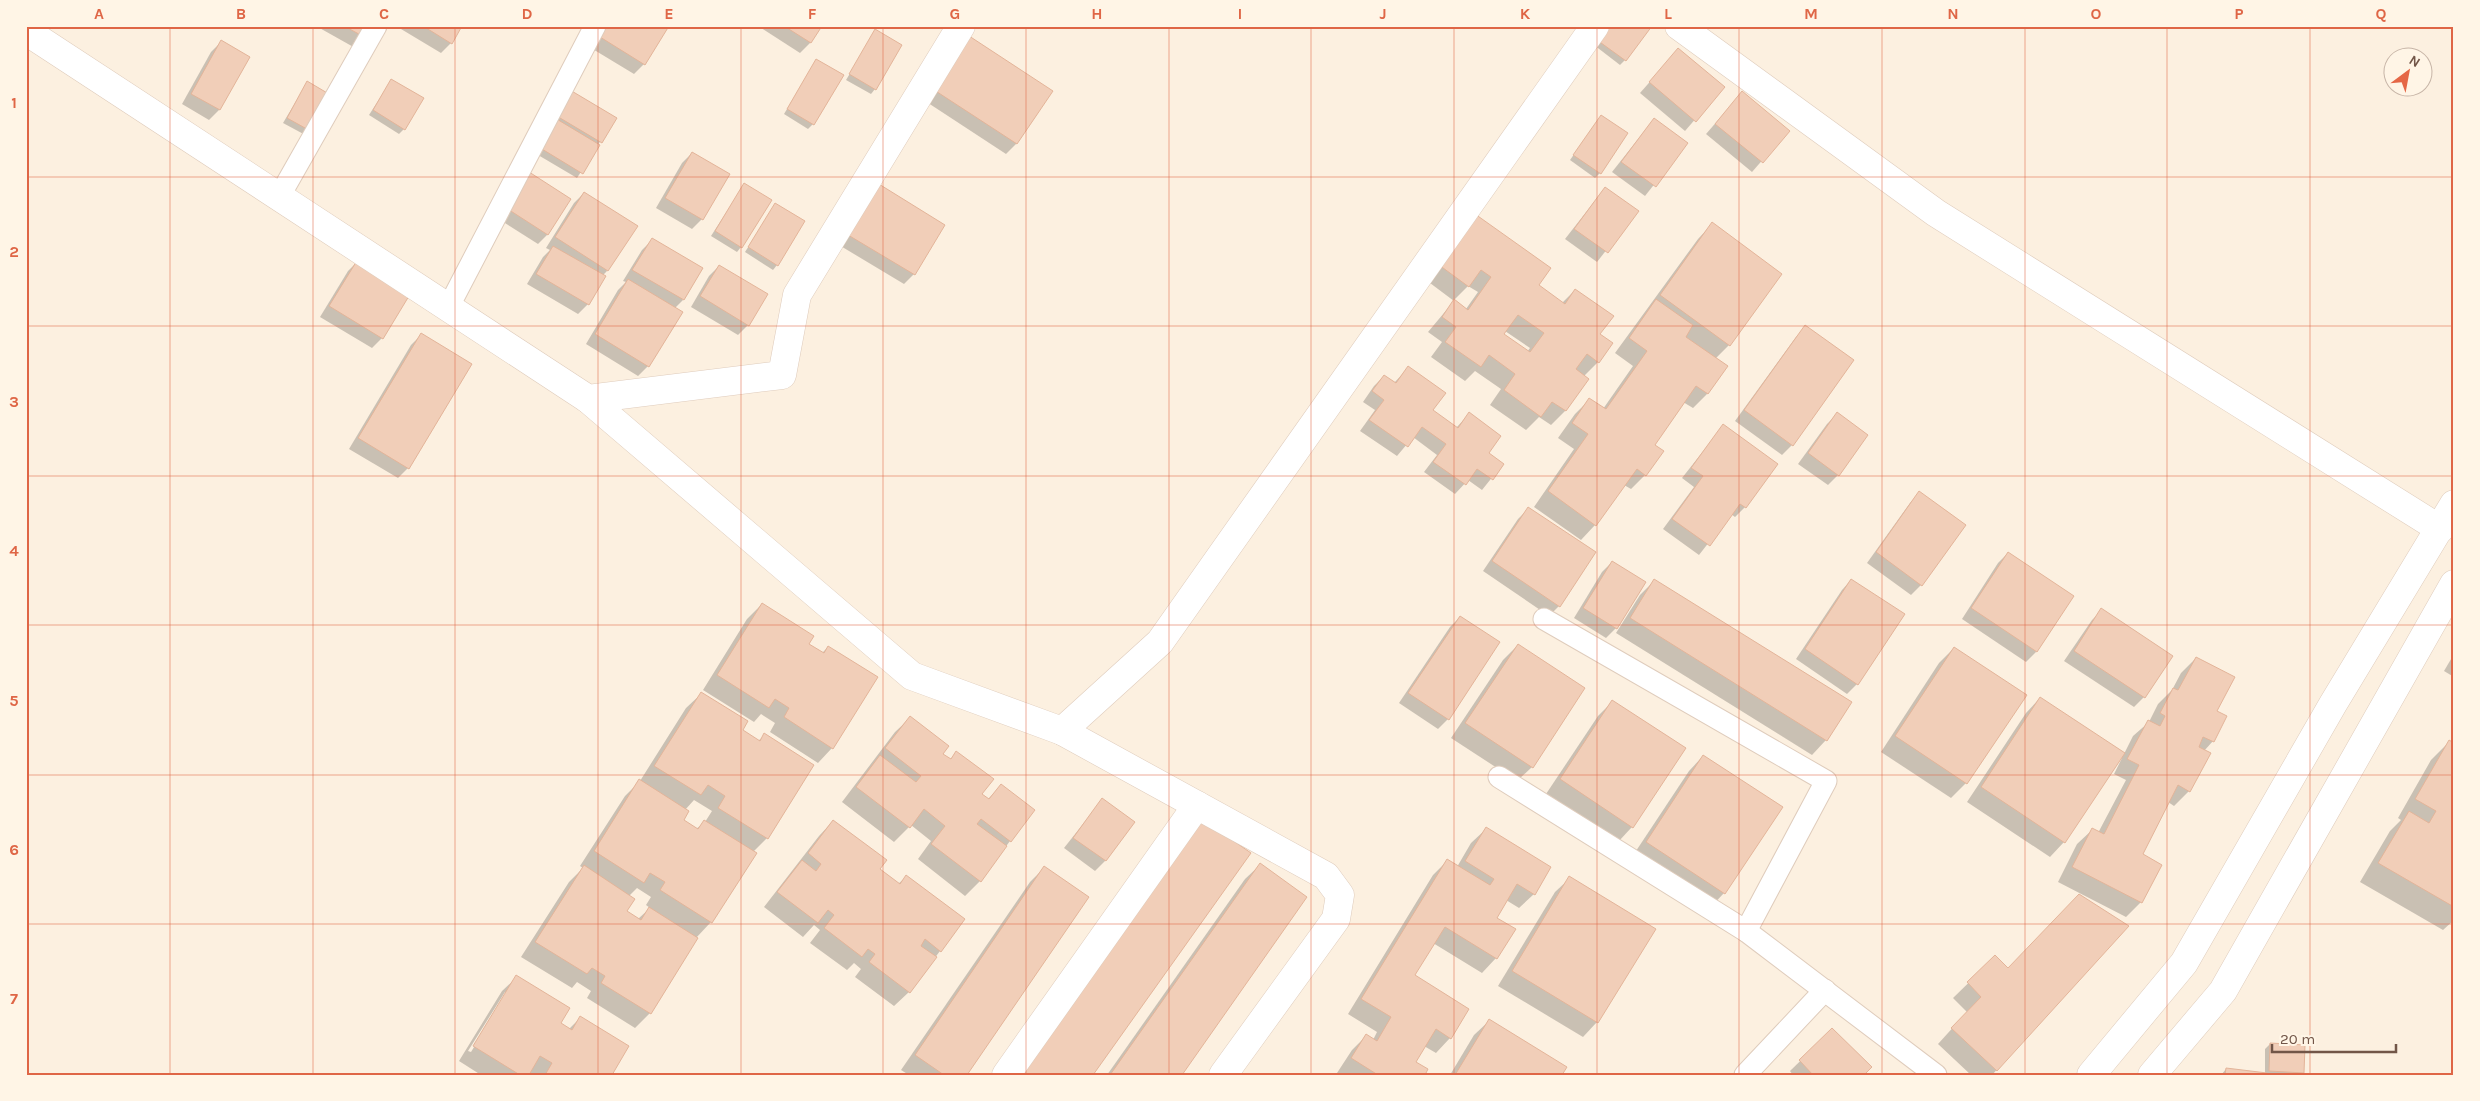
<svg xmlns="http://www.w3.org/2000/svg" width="2480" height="1101" viewBox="0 0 2480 1101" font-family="Karla,sans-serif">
<rect width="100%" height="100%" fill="#fcf0e0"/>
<!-- shadow -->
<g fill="#0003" fill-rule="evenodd">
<polygon points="316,26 373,26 357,49"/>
<polygon points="402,26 461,26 451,43 441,53 401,29"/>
<polygon points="605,26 668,26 644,64 634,74 591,48"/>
<polygon points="758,26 821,26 810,43 800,53"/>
<polygon points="1608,26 1625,60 1620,65 1594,45"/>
<polygon points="876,31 875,89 871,94 846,80"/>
<polygon points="963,34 1051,91 1016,144 1006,154 919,97"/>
<polygon points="221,42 219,110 209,120 182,104 211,52"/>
<polygon points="1678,50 1723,87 1685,131 1640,93"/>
<polygon points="816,61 813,124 808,129 784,114"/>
<polygon points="391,81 404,129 399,134 369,115"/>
<polygon points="307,83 309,137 283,123"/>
<polygon points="566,96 615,118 577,178 533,152"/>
<polygon points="1733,103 1788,131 1752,172 1706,134"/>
<polygon points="1601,116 1600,173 1595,178 1570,160"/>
<polygon points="1654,119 1687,143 1645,196 1612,172"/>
<polygon points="692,153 702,219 692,229 656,208 682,163"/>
<polygon points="516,182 548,234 538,244 494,216"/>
<polygon points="744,185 741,247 737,252 711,236"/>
<polygon points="1605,188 1637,211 1597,262 1565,239"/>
<polygon points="584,193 607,271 602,276 588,304 578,314 527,284 543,257 550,250 546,248 574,203"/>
<polygon points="864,193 914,274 904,284 834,242"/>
<polygon points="775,205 777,265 773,270 745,252"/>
<polygon points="1712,224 1729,345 1715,359 1707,394 1693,408 1683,402 1653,445 1645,475 1631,489 1624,485 1595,525 1581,540 1534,507 1574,449 1558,438 1575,414 1589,400 1603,409 1633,366 1615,353 1698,239"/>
<path d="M1460 231 1562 303 1575 290 1599 334 1611 344 1598 362 1584 376 1566 410 1551 425 1539 417 1526 430 1490 405 1501 389 1475 371 1465 381 1431 357 1442 342 1428 332 1454 301 1426 280ZM1468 286 1478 292 1466 309 1454 300ZM1505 331 1530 348 1527 352 1502 335Z"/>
<polygon points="652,240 683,300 675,308 648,366 638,376 586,344 618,290 626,282 623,281 642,250"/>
<polygon points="358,261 382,338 372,348 320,317 348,271"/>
<polygon points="719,266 766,295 748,325 738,335 691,307 709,276"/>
<polygon points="1806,327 1792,445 1782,455 1735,421 1796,337"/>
<polygon points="421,335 471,364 408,468 398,478 349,449 411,345"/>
<polygon points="1409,367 1432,411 1456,428 1469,414 1487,453 1502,465 1482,490 1468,480 1455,494 1424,472 1437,455 1413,437 1397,456 1360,431 1375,410 1363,402 1374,386 1384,376 1394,383"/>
<polygon points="1837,414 1838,475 1828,485 1798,464 1827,424"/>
<polygon points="1723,426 1745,507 1735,517 1731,514 1699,555 1663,529 1694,487 1682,478"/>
<polygon points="1919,493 1921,585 1911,595 1867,563 1910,503"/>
<polygon points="1528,509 1559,606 1549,616 1483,571 1518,519"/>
<polygon points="2008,553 2036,652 2026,662 1962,619 1998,563"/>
<polygon points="1612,562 1616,628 1606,638 1574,618 1602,572"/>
<polygon points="1851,580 1857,684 1847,694 1796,659 1842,590"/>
<polygon points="1654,581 1826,740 1812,755 1616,633 1640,595"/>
<polygon points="762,604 808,644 822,653 828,647 832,748 818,763 770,732 775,723 761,714 754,722 703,690 747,619"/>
<polygon points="2102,610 2144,697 2134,707 2064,661 2092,620"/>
<polygon points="1460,617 1448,719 1438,729 1399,703 1450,627"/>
<polygon points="1518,645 1532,767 1517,781 1451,738 1503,660"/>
<polygon points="1954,648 1966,783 1951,798 1881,752 1939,663"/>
<polygon points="2454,654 2454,677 2444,671"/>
<polygon points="2196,658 2216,711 2213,741 2204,751 2189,791 2174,806 2168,802 2141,855 2141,902 2126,917 2058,882 2077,844 2092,830 2098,833 2126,780 2114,774 2122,758 2120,757 2064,842 2050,857 1967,802 2026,713 2040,698 2124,754 2133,736 2149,722 2158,704 2172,690 2181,673"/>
<path d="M701 694 741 731 758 741 765 735 767 838 753 852 711 922 696 938 650 1013 635 1028 587 998 591 991 577 982 572 988 521 957 569 882 583 868 580 866 625 796 640 781 686 708ZM694 800 712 811 705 822 696 829 682 820 685 810ZM637 888 651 897 646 905 650 908 638 919 626 912 629 896Z"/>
<polygon points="1613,701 1632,827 1618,842 1546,794 1598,716"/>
<polygon points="910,718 942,754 949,760 957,753 981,795 987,800 1001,786 1010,841 980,881 965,896 918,859 931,841 911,825 894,842 842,802 895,732"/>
<polygon points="2449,742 2454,744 2454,920 2443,930 2360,882 2390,831 2401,820 2398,818 2431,760"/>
<polygon points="1703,756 1724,893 1710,908 1632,857 1689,771"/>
<polygon points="1102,800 1133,822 1105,861 1095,871 1064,848"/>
<polygon points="833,821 878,869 898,884 906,877 940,951 909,992 894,1006 855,977 861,969 854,963 847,970 810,943 820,930 814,925 803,937 764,907 819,836"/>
<polygon points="1486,829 1534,894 1519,908 1506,900 1495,918 1496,958 1482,973 1433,943 1413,976 1450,1038 1436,1053 1424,1046 1414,1063 1424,1075 1340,1075 1337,1073 1352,1050 1366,1036 1373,1040 1377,1032 1348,1014 1433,875 1447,861 1457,867 1471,843"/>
<polygon points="1260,865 1180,1075 1107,1075 1245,879"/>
<polygon points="1044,868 965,1075 909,1075 901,1070 1030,882"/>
<polygon points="1570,878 1597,1022 1583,1037 1498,986 1555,892"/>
<polygon points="2127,926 1992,1075 1971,1075 1938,1044 1967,1012 1953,998 1995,957 2008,969"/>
<path d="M517 977 559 1024 569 1029 580 1018 610 1075H532L529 1072 527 1075H481L459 1061 502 991ZM505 992H508L471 1052 468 1051Z"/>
<polygon points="1489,1021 1560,1075 1450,1075 1474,1035"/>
<polygon points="1832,1030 1862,1075 1793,1075 1790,1071"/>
<polygon points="2270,1044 2303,1073 2301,1075 2221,1075 2226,1069 2265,1074 2265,1049"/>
</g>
<!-- building -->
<g fill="#f1ceb8" stroke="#e3b499" fill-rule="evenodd">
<polygon points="344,26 375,26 368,39"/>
<polygon points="423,26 462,26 452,44"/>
<polygon points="607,26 669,26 645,65 600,37"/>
<polygon points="784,26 822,26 811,43"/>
<polygon points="1607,26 1652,26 1626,61 1597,40"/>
<polygon points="875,29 902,45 876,90 849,74"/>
<polygon points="963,32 1053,91 1017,144 928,86"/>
<polygon points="221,40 250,57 220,110 191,94"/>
<polygon points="1678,48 1725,87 1696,122 1649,82"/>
<polygon points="816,59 844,75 814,125 787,109"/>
<polygon points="391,79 424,98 405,130 373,110"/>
<polygon points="307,81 334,97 314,133 287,118"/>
<polygon points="570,90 617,118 602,143 555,115"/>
<polygon points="1742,91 1790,131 1763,163 1715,124"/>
<polygon points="1601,115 1628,133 1601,174 1573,155"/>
<polygon points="555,118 600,145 583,174 537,146"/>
<polygon points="1654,118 1688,143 1656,187 1621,162"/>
<polygon points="692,152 730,174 703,220 665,198"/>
<polygon points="526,170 571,199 548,235 503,206"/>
<polygon points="874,181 945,225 915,275 843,232"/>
<polygon points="744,183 772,200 742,248 715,231"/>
<polygon points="1605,187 1639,211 1608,253 1574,229"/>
<polygon points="584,192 638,226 608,271 555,237"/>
<polygon points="775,203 805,221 778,266 748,247"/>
<path d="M1475 214 1551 268 1539 285 1565 304 1575 289 1614 316 1600 334 1613 343 1599 363 1587 354 1576 369 1589 379 1566 411 1552 402 1541 417 1504 390 1515 374 1489 355 1481 367 1445 342 1456 327 1442 317 1454 299 1468 310 1491 277 1481 270 1469 287 1439 265ZM1518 315 1544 333 1530 352 1504 334Z"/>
<polygon points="1712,222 1782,274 1730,346 1660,295"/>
<polygon points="652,238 703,268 684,300 632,270"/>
<polygon points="553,246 606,276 589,305 536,274"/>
<polygon points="358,259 412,291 383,339 329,306"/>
<polygon points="719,265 768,294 749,326 700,296"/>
<polygon points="628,279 683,312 649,367 595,334"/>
<polygon points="1656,299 1693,325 1686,337 1728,366 1708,394 1696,386 1655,445 1664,451 1646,476 1637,469 1596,526 1548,491 1588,434 1572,423 1589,398 1606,409 1647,351 1629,338"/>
<polygon points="1805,325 1854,360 1793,446 1744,410"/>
<polygon points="421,333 472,364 409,469 358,438"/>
<polygon points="1408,366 1446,393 1433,410 1458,428 1469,412 1501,436 1489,453 1504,464 1493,480 1477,469 1466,485 1433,462 1446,444 1422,427 1408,447 1369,420 1384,400 1372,391 1384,375 1396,383"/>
<polygon points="1837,412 1868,435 1839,476 1808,453"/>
<polygon points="1723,424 1778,464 1746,508 1740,504 1710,546 1672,519 1703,476 1691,468"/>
<polygon points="1919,491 1966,525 1922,586 1876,552"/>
<polygon points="1528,507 1596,552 1560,607 1492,561"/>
<polygon points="2008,552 2074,596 2037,652 1971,608"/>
<polygon points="1612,561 1646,582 1617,629 1583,608"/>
<polygon points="1654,579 1852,702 1827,741 1630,618"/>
<polygon points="1851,579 1905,614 1858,685 1805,649"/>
<polygon points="762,603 814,636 809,644 824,653 828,646 878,677 833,749 784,717 789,708 775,699 769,708 717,675"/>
<polygon points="2101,608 2173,656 2145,698 2074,651"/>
<polygon points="1460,616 1500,642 1449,720 1408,693"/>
<polygon points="1518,644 1585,688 1533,768 1465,723"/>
<polygon points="1954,647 2027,695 1967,784 1895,736"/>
<polygon points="2196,657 2235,677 2217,711 2227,716 2214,742 2203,737 2199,747 2211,753 2190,792 2178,785 2143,854 2162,865 2142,903 2072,867 2092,828 2104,834 2139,765 2127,759 2148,720 2160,726 2165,716 2160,713 2173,688 2178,690"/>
<polygon points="701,692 748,721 743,730 760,741 764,733 814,765 768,839 718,808 725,796 708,785 701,795 654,766"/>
<polygon points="2040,697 2125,753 2065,843 1981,787"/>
<polygon points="1612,700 1686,748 1633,828 1560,779"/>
<polygon points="910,716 949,746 943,754 951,759 956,751 994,779 982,794 989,799 1001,784 1035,810 1011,842 981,819 977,824 1007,846 981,882 931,844 945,826 924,809 910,828 856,787 880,755 916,782 921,776 885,748"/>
<polygon points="2449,740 2454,743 2454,907 2378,863 2409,811 2429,823 2436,811 2415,799"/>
<polygon points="1703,755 1783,807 1725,894 1646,842"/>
<polygon points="639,779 689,811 684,820 698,829 704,820 757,853 712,923 660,890 665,882 650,873 644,883 594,851"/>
<polygon points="1102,798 1135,822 1106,861 1073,838"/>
<polygon points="1202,819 1251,853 1093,1075 1019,1075"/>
<polygon points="833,820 887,860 880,869 900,884 906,875 965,919 941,952 925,939 921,946 937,957 910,993 869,962 875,954 868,949 862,957 824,928 834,915 828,910 818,923 777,892 802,860 816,871 821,864 808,853"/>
<polygon points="1486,827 1551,867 1535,895 1517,884 1497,918 1516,929 1497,959 1445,927 1415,975 1469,1009 1451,1039 1436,1029 1416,1062 1428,1069 1425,1075 1378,1075 1351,1058 1366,1034 1377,1041 1391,1017 1361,999 1447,859 1490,885 1494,879 1465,861"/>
<polygon points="1260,863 1307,897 1182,1075 1110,1075"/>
<polygon points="584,865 635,899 627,911 641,920 649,907 698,938 651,1014 601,983 605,976 592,968 587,974 535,942"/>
<polygon points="1044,866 1089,897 967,1075 944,1075 915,1055"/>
<polygon points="1569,876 1656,929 1598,1023 1512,971"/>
<polygon points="2079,894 2129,926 1997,1071 1951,1028 1981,997 1967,982 1995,955 2008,968"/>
<polygon points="516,975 570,1008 561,1023 572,1030 580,1016 629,1046 612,1075 545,1075 552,1063 540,1056 529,1075 520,1075 473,1046"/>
<polygon points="1489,1019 1567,1067 1562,1075 1455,1075"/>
<polygon points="1832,1028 1872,1067 1864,1075 1813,1075 1799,1060"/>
<polygon points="2270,1043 2305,1045 2304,1073 2269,1071"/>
<polygon points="2226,1068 2267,1073 2267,1075 2225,1075"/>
</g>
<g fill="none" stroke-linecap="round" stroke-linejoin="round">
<defs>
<g id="service">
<polyline points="279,197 376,26"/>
<polyline points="448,308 595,26"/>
<polyline points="1544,619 1826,781 1746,931"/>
<polyline points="1499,777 1746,931 1936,1075"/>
<polyline points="1745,1075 1825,990"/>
</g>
<g id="minor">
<polyline points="1679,26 1936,213 2440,529"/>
<polyline points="26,31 588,399 782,375 797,295 961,26"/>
<polyline points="588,399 912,676 1062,731 1160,642 1595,26"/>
<polyline points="1062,731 1326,876 1340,895 1336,919 1223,1075"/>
<polyline points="1006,1075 1197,805"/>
</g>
<g id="tertiary">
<polyline points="2091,1075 2184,963 2333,704 2454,504"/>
<polyline points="2152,1075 2223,991 2454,584"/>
</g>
</defs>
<!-- service casing -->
<use href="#service" stroke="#dfccbc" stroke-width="23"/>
<!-- minor casing -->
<use href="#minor" stroke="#dfccbc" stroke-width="29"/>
<!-- tertiary casing -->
<use href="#tertiary" stroke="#dfccbc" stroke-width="29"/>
<!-- service -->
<use href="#service" stroke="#fff" stroke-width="21"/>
<!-- minor -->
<use href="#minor" stroke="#fff" stroke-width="28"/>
<!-- tertiary -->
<use href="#tertiary" stroke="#fff" stroke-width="28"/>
</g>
<!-- grid -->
<path fill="none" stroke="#df6646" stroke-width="1" stroke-opacity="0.55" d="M170 26V1075M313 26V1075M455 26V1075M598 26V1075M741 26V1075M883 26V1075M1026 26V1075M1169 26V1075M1311 26V1075M1454 26V1075M1597 26V1075M1739 26V1075M1882 26V1075M2025 26V1075M2167 26V1075M2310 26V1075M26 177H2454M26 326H2454M26 476H2454M26 625H2454M26 775H2454M26 924H2454"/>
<!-- border -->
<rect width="2480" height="1101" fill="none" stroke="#fff5e6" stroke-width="55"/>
<!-- north arrow -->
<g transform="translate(2408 72) rotate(32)"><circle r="24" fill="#fff5e6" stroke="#c7b5a7"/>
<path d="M0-4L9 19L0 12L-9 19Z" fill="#e56746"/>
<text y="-8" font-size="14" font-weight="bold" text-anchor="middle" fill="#725648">N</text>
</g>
<!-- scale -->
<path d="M2272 1044v8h124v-8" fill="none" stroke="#725648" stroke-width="2.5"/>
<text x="2280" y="1044" font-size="15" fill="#725648" stroke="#fff5e6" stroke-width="4" paint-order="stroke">20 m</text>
<rect x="28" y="28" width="2424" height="1046" fill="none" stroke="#df6646" stroke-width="2"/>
<g font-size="16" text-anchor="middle" font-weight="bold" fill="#df6646">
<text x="99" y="19">A</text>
<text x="241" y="19">B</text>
<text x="384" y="19">C</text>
<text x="527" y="19">D</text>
<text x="669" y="19">E</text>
<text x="812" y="19">F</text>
<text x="955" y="19">G</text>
<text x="1097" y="19">H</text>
<text x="1240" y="19">I</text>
<text x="1383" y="19">J</text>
<text x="1525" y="19">K</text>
<text x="1668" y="19">L</text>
<text x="1811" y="19">M</text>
<text x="1953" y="19">N</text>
<text x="2096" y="19">O</text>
<text x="2239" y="19">P</text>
<text x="2381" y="19">Q</text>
<text x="14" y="108">1</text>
<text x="14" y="257">2</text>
<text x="14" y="407">3</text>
<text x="14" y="556">4</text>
<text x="14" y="706">5</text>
<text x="14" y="855">6</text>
<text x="14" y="1004">7</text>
</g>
</svg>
